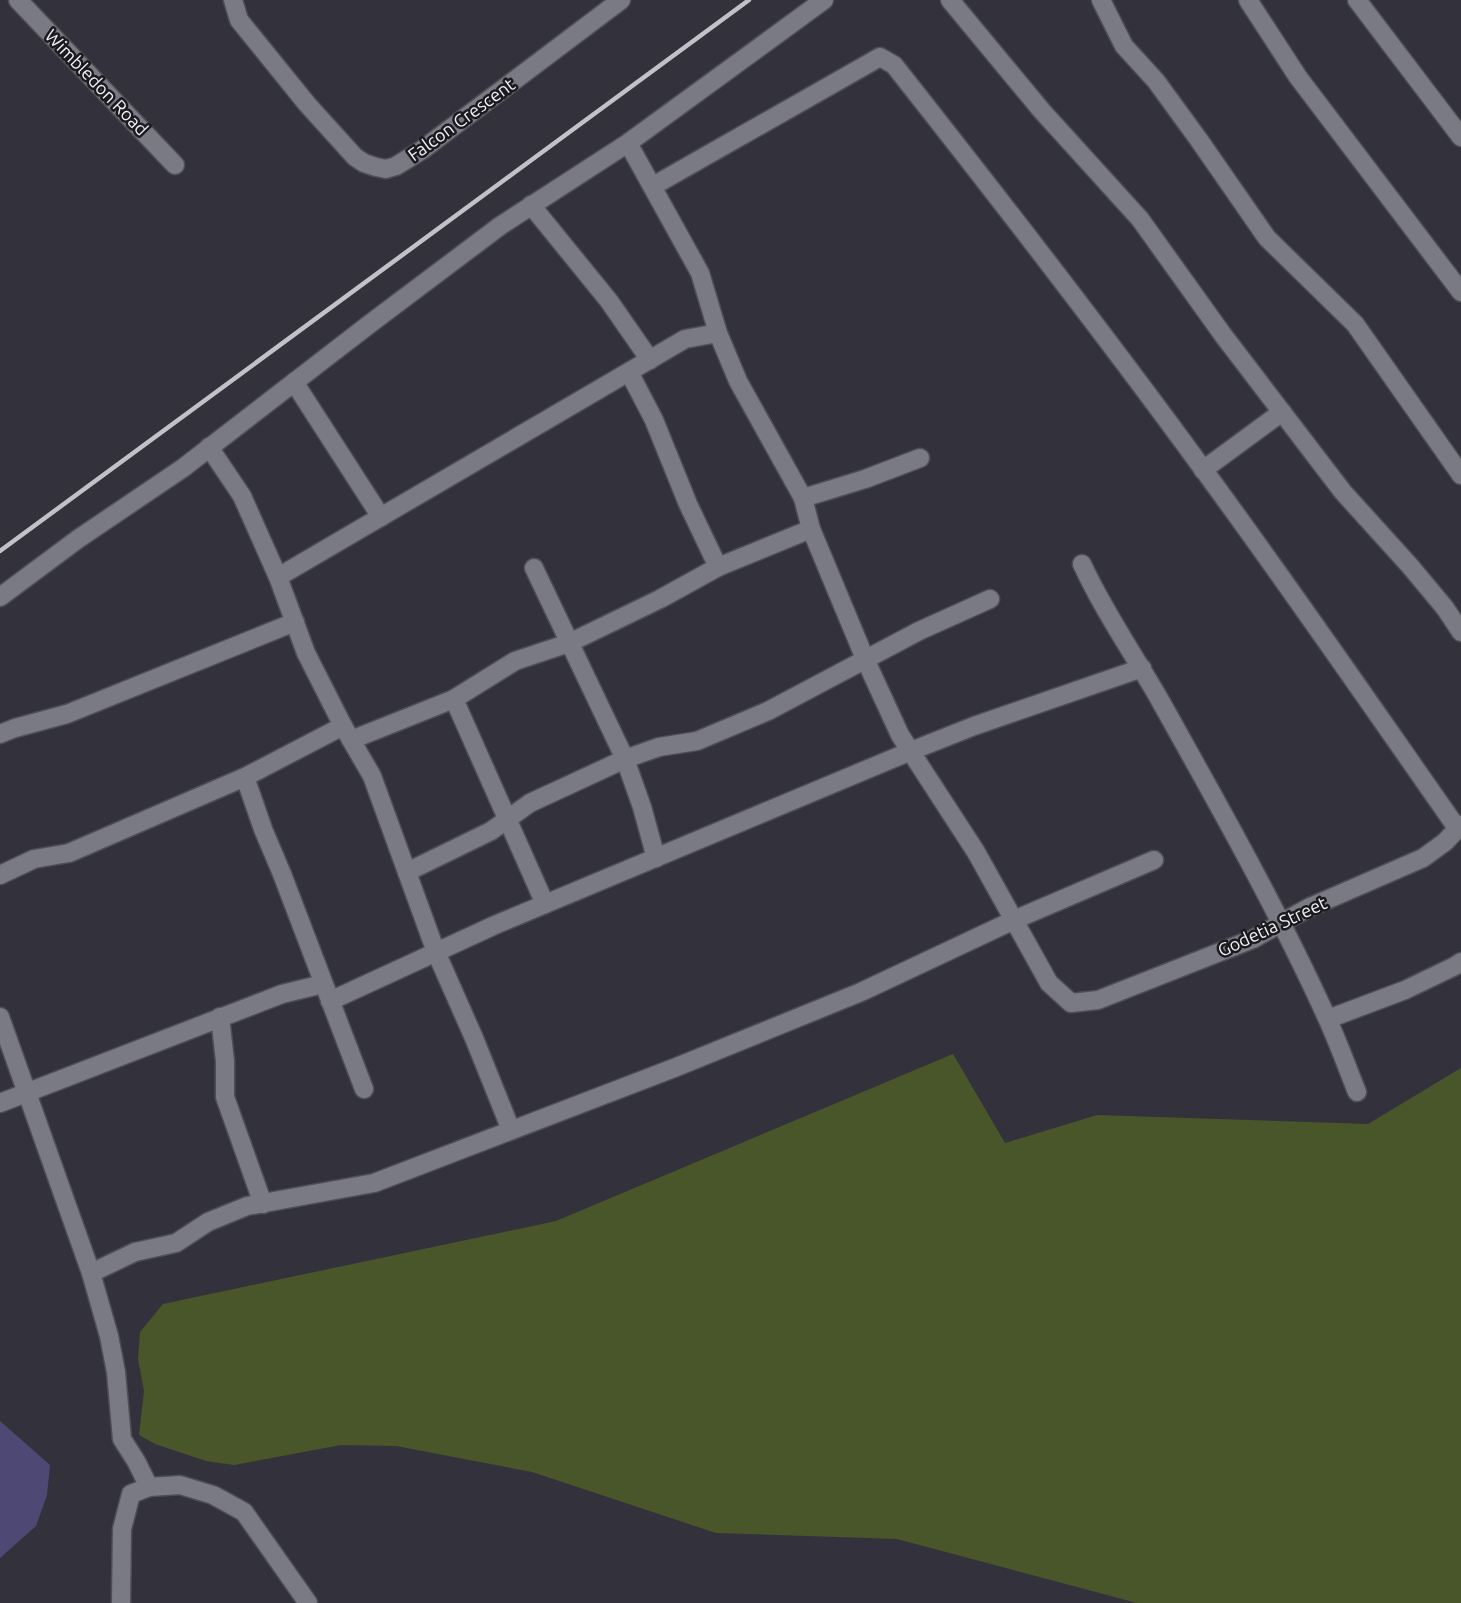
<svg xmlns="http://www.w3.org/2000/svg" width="1461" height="1603" viewBox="0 0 1461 1603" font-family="Ubuntu,sans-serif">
<rect width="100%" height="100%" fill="#33323c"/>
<!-- green -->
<polygon fill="#48562a" points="953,1054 1005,1143 1097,1115 1368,1124 1461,1068 1461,1603 1137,1603 897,1539 716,1533 532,1472 396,1446 341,1445 234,1465 206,1461 155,1444 139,1435 144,1391 138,1359 140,1332 163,1304 556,1221"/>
<!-- water -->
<polygon fill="#4e4974" points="0,1421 50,1465 47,1495 36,1526 0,1558"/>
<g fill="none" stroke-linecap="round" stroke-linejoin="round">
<defs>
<g id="minor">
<polyline points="18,0 175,165"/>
<polyline points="233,0 239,20 307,104 355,157 364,163 376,167 386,169 396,166 422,150 621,0"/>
<polyline points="950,0 1042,111 1140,219 1223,335 1343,492 1410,566 1445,608 1461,632"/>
<polyline points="1101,0 1124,46 1156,81 1199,140 1267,238 1355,324 1461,475"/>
<polyline points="1248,0 1298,77 1461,292"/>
<polyline points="1357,0 1461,137"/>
<polyline points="628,143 700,273 718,333 738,381 803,498 811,529 866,661 900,735 976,852 1049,983 1071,1003 1098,1000 1253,939 1308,908 1423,858 1445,842 1461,825"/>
<path d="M653 186 880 57 894 65C999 198 1103 332 1203 469 1290 587 1373 708 1457 828"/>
<polyline points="531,205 609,301 650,360"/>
<polyline points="629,372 654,420 688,504 718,567"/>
<polyline points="294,382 381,517"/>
<polyline points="209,447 242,496 278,577 306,653 343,726 372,776 436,952 474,1038 511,1130"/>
<polyline points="1203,470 1282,412"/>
<polyline points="803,498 865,479 920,458"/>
<path d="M1082 564C1104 612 1135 656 1161 702 1219 806 1278 910 1327 1018 1338 1042 1347 1067 1357 1092"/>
<polyline points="534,568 625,759 642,807 656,858"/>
<polyline points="278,577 685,339 718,333"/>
<polyline points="0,597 78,539 183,468 371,323 500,226 628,143 824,0"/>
<polyline points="454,699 545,904"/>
<polyline points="0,734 15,728 67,714 295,622"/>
<polyline points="351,740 454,699 515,661 569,643 660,599 718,567 811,529"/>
<polyline points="245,777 263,829 282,874 364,1089"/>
<polyline points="407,872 491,831 530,803 625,759 659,747 697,741 768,711 919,631 990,599"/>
<polyline points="0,875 34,859 69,853 245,777 343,726"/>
<polyline points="330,1001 495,925 911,751 974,726 1142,668"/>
<polyline points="0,1017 91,1273 109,1336 116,1372 122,1439 136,1461 149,1487"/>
<polyline points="220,1017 225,1061 225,1097 263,1204"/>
<polyline points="1328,1019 1405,990 1455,966 1461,962"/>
<polyline points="0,1103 282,994 323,984"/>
<polyline points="91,1273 135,1252 176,1243 208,1222 247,1206 374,1183 674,1068 861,992 1014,920 1154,860"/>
<polyline points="121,1603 122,1529 131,1494 149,1487 180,1485 213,1495 244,1512 308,1603"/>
</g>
</defs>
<!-- minor casing -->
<use href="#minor" stroke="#4e4e56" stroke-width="21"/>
<!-- minor -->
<use href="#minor" stroke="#7a7a85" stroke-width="18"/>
<!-- rail -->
<polyline stroke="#c1c1c8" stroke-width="4.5" points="0,551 749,0"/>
</g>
<g text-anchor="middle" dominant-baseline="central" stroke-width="5" stroke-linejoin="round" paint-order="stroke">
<!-- street labels -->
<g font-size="18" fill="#f1f1f7" stroke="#1b1a1f">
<text transform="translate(97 82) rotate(46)">Wimbledon Road</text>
<text transform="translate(461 119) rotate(-36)">Falcon Crescent</text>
<text transform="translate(1272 926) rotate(-25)">Godetia Street</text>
</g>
</g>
</svg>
